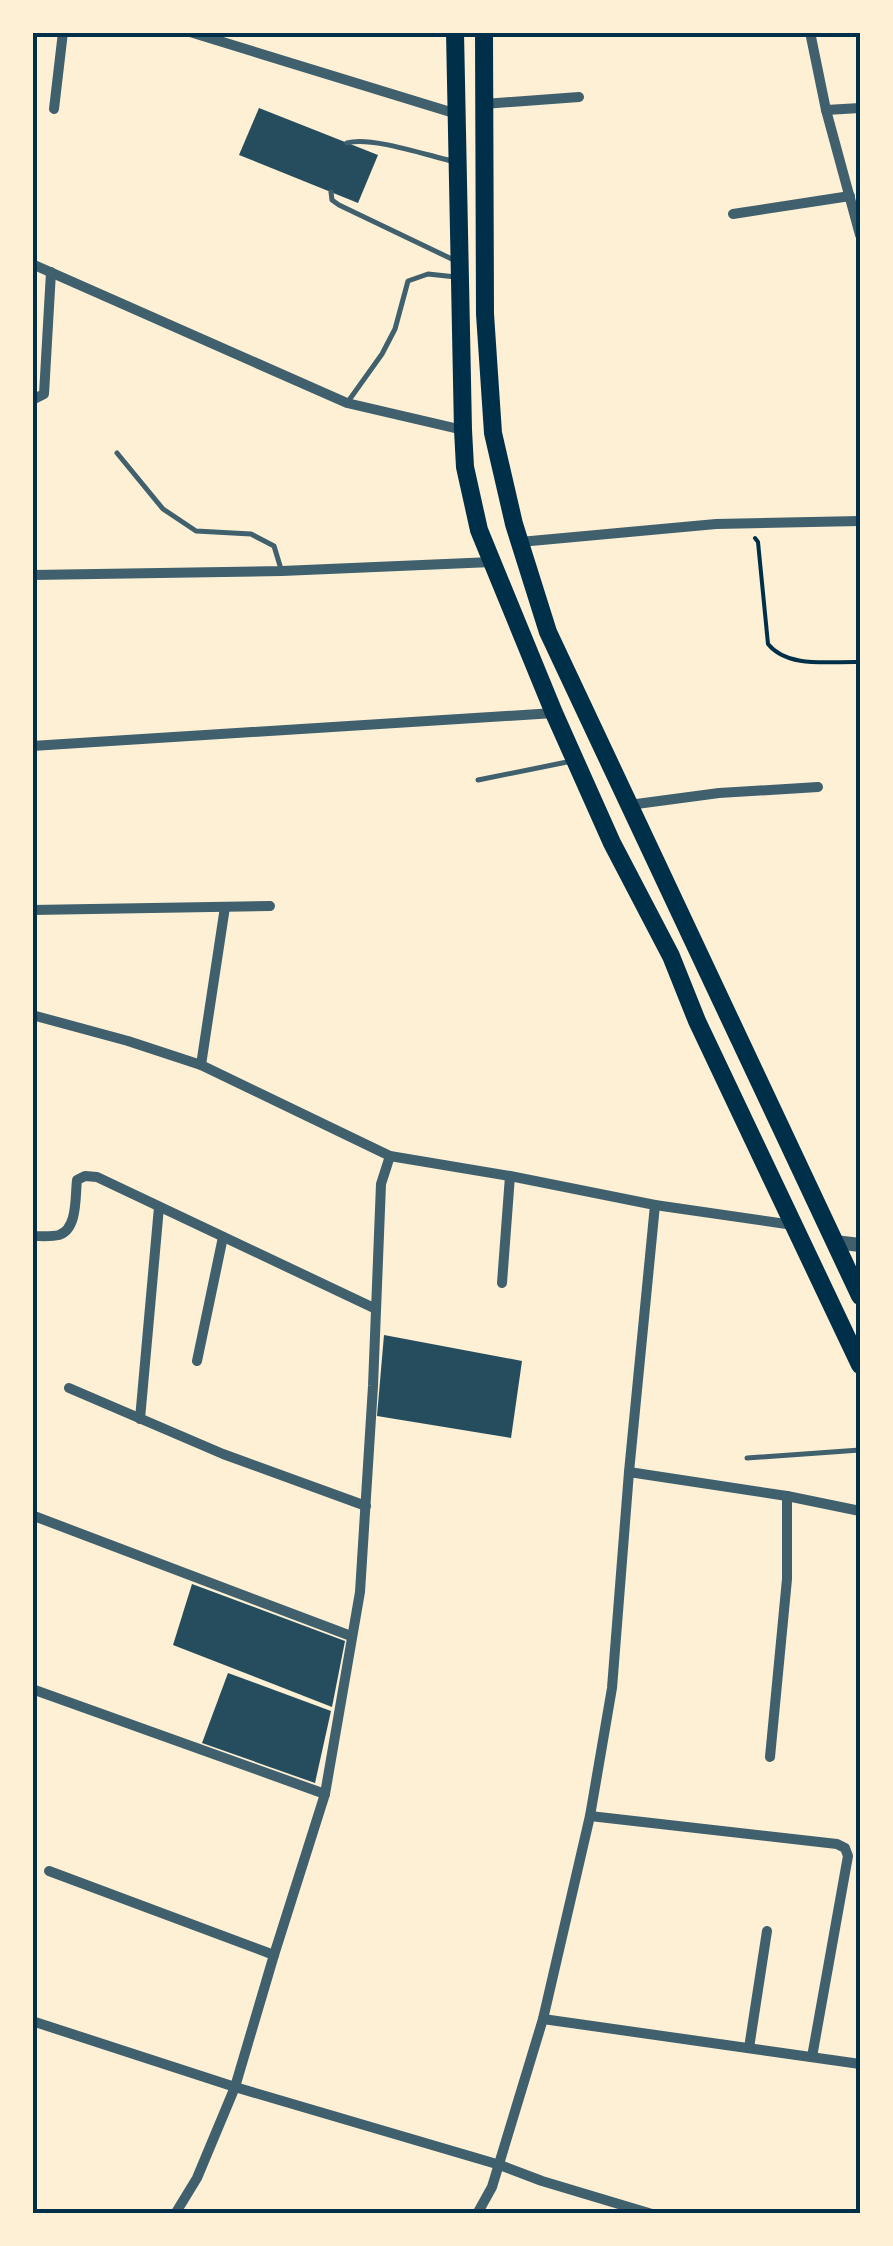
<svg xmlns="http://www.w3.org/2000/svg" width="893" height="2246" viewBox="0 0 893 2246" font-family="'Archivo Narrow',sans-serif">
<rect width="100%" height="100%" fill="#fdf0d5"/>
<!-- building -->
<g fill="#264d5e">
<polygon points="259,108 378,155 358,203 239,155"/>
<polygon points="384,1335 522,1361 511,1438 377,1416"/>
<polygon points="192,1584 345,1641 332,1707 173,1645"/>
<polygon points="228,1673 331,1711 315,1783 202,1743"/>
</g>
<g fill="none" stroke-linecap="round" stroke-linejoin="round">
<!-- path -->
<path stroke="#003049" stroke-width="4" d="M755 538 758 542 768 644C788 669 831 661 860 662"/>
<!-- service -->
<g stroke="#3f606c" stroke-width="5">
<path d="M347 143C370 136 426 155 452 161"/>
<polyline points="331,192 332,200 339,205 456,261"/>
<polyline points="347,403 382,354 395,329 408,281 428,274 456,277"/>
<polyline points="117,453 163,509 196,531 251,534 274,546 281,569"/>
<polyline points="478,780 572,761"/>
<polyline points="747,1458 860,1450"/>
</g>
<!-- minor -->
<g stroke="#3f606c" stroke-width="10">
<polyline points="190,32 457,114"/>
<polyline points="810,32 826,110 860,235"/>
<polyline points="484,104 579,97"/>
<polyline points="54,109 63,32"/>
<polyline points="826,110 860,108"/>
<polyline points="733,214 850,196"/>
<polyline points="32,264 347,403 463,430"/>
<polyline points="32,400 44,394 51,272"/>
<polyline points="520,542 716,524 860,521"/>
<polyline points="32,575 282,571 492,562"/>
<polyline points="32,746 554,713"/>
<polyline points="629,805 719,793 818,787"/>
<polyline points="32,910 270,906"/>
<polyline points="32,1015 128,1041 201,1065 390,1156 510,1176 655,1205 793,1225"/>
<polyline points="201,1065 225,907"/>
<path d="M32 1236C41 1236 51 1237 59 1235 78 1229 75 1196 77 1180L85 1176 97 1177 376 1309"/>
<polyline points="502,1283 510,1176"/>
<polyline points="197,1361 223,1237"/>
<polyline points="69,1388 223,1454 366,1506"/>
<polyline points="140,1419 159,1207"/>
<polyline points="629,1472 787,1496 860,1511"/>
<polyline points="34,1516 351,1636"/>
<polyline points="32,1689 325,1794"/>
<polyline points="770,1757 787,1579 787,1496"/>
<polyline points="590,1816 837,1844 845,1848 848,1856 812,2057"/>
<polyline points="49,1871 274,1955"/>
<polyline points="543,2019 860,2064"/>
<polyline points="32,2021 235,2087 500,2165 542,2181 652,2214"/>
<polyline points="749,2048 767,1931"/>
<polyline points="175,2214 197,2178 235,2087 274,1955 325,1794 360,1592 373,1386 381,1184 390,1156"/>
<polyline points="477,2214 492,2187 543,2019 590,1816 612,1688 629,1472 655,1205"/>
</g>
<!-- tertiary -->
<polyline stroke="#3f606c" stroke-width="14" points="835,1242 860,1245"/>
<!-- primary -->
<g stroke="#003049" stroke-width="18">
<polyline points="455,32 463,430 465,467 479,530 554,713 612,843 671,956 697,1021 860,1365"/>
<polyline points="484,32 485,314 493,433 514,524 548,632 860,1296"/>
</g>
</g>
<!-- border -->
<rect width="893" height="2246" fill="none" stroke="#fdf0d5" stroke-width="70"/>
<rect x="35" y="35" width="823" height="2176" fill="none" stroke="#003049" stroke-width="4"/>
</svg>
